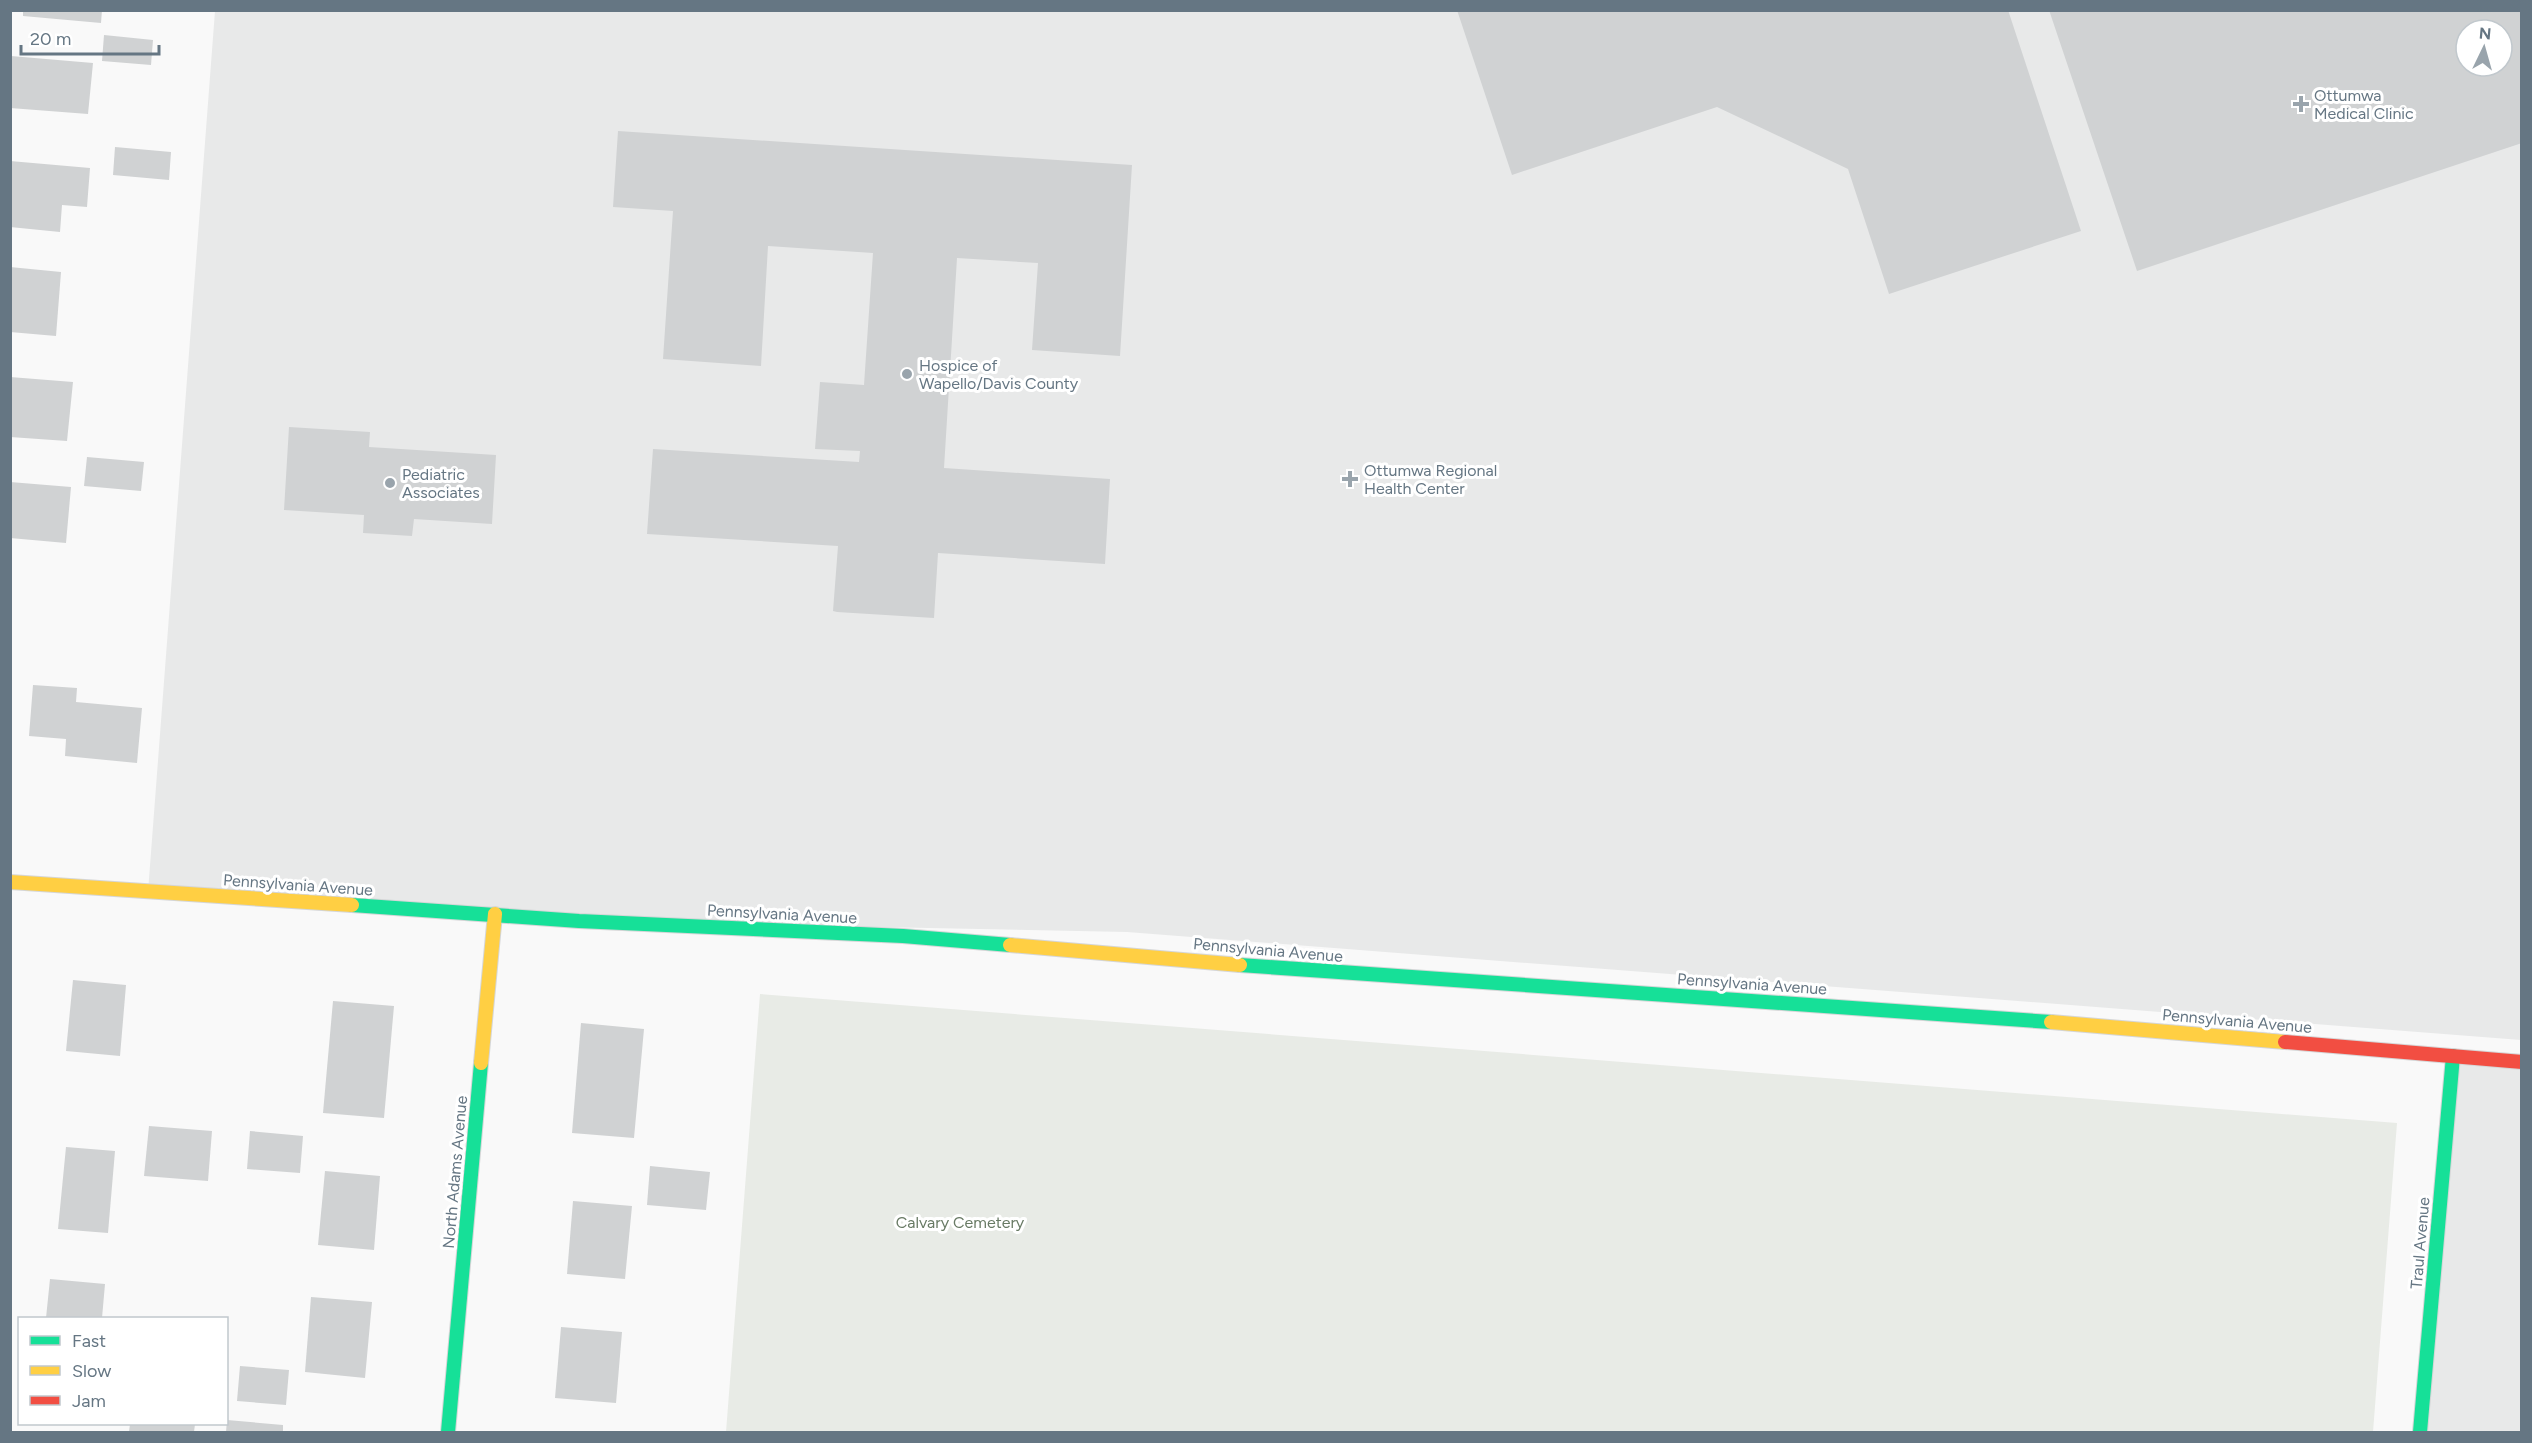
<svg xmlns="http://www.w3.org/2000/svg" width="2532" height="1443" viewBox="0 0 2532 1443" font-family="Figtree,sans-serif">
<rect width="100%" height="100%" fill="#f9f9f9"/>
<!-- built -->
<g fill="#e8e9e9" fill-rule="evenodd">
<path d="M215 11H2521V1040L1127 932 579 921 148 892ZM2466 30H2502V66H2466Z"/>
<polygon points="2453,1056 2521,1062 2521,1432 2420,1432"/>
</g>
<!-- green -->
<polygon fill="#e8ebe6" points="760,994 2397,1123 2373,1432 726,1432"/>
<!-- building -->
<g fill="#d0d2d3" fill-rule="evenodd">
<polygon points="23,10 102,10 101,23 23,16"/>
<polygon points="1457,10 2008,10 2081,231 1889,294 1848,169 1717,107 1512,175"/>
<path d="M2049 10H2522V143L2137 271ZM2466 30H2502V66H2466Z"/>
<polygon points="104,35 153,40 151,65 102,61"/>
<polygon points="11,56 93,63 88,114 10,108"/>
<polygon points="618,131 1132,165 1120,356 1032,350 1038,263 957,258 944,468 1110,479 1105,564 938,553 934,618 837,612 833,611 838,546 647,534 653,449 859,462 860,451 815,449 820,382 864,385 873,253 768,246 761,366 663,359 673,211 613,207"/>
<polygon points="115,147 171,152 169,180 113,175"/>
<polygon points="10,161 90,168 87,207 62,205 60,232 10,227"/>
<polygon points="10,267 61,272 56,336 10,332"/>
<polygon points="10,377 73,382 67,441 10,437"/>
<polygon points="289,427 370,432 369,447 496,455 492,524 414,519 412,536 363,533 364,515 284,510"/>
<polygon points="87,457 144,462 141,491 84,486"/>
<polygon points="10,482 71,487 66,543 10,538"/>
<polygon points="33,685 77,688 76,702 142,708 137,763 65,756 66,739 29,736"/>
<polygon points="73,980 126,985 120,1056 66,1051"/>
<polygon points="333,1001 394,1006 384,1118 323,1113"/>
<polygon points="581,1023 644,1029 634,1138 572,1133"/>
<polygon points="149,1126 212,1131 208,1181 144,1176"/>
<polygon points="250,1131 303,1136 300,1173 247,1169"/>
<polygon points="66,1147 115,1151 108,1233 58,1229"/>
<polygon points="650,1166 710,1172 706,1210 647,1205"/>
<polygon points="325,1171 380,1176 374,1250 318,1245"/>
<polygon points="573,1201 632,1206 625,1279 567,1274"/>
<polygon points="50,1279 105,1284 102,1318 46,1318"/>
<polygon points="311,1297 372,1302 365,1378 305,1372"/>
<polygon points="561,1327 622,1332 616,1403 555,1398"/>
<polygon points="240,1366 289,1370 286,1405 237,1401"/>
<polygon points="227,1420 283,1425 283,1432 226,1432"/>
<polygon points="130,1424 195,1424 194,1432 129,1432"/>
</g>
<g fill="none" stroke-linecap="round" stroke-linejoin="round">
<defs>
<g id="fast">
<polyline points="352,905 579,921 903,936 1010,945"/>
<polyline points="1240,965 2051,1022"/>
<polyline points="448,1432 481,1063"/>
<polyline points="2420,1432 2453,1056"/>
</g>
<g id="slow">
<polyline points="10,882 352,905"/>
<polyline points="1010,945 1240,965"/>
<polyline points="2051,1022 2285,1042"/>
<polyline points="481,1063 495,914"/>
</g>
<polyline id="jam" points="2285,1042 2522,1062"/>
</defs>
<!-- fast casing -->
<use href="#fast" stroke="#d5d6d7" stroke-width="16"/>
<!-- slow casing -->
<use href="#slow" stroke="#d5d6d7" stroke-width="16"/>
<!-- jam casing -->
<use href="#jam" stroke="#d5d6d7" stroke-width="16"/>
<!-- fast -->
<use href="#fast" stroke="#16e098" stroke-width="14"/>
<!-- slow -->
<use href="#slow" stroke="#ffcf43" stroke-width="14"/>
<!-- jam -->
<use href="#jam" stroke="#f24e42" stroke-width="14"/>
</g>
<!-- markers -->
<g fill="#99a4ac" stroke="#fff" stroke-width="2">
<path d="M2298 95h6v6h6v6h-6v6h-6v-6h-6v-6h6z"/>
<circle cx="907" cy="374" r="6"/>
<path d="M1347 470h6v6h6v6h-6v6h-6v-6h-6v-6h6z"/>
<circle cx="390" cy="483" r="6"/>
</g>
<g text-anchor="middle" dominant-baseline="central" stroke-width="6" stroke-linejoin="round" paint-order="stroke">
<!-- poi labels -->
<g font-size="16" fill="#657683" stroke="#fff" text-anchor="start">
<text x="2314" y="95">Ottumwa<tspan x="2314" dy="18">Medical Clinic</tspan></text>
<text x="919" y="365">Hospice of<tspan x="919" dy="18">Wapello/Davis County</tspan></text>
<text x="1364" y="470">Ottumwa Regional<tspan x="1364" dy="18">Health Center</tspan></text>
<text x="402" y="474">Pediatric<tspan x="402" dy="18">Associates</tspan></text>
</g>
<!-- street labels -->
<g font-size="16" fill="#657683" stroke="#fff">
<text transform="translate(298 885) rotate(4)">Pennsylvania Avenue</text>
<text transform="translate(782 914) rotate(3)">Pennsylvania Avenue</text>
<text transform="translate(1268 950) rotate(5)">Pennsylvania Avenue</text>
<text transform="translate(1752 984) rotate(4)">Pennsylvania Avenue</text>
<text transform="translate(2237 1021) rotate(5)">Pennsylvania Avenue</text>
<text transform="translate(455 1172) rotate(-85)">North Adams Avenue</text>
<text transform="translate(2420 1243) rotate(-85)">Traul Avenue</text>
</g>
<!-- park labels -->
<g font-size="16" fill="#687a64" stroke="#fff">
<text x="960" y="1222">Calvary Cemetery</text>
</g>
</g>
<!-- border -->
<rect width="2532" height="1443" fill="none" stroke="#657683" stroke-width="24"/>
<!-- legend -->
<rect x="18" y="1317" width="210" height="108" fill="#ffffff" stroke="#c1c8cd" stroke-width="1.5"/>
<rect x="30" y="1336" width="30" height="9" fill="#16e098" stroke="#c1c8cd" stroke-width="1.5"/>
<text x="72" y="1347" font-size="18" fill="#657683">Fast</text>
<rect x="30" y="1366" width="30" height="9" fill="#ffcf43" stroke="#c1c8cd" stroke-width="1.5"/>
<text x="72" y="1377" font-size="18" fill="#657683">Slow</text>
<rect x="30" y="1396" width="30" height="9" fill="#f24e42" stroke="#c1c8cd" stroke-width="1.5"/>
<text x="72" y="1407" font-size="18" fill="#657683">Jam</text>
<!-- north arrow -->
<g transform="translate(2484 48) rotate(5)"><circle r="28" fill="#ffffff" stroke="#c1c8cd" stroke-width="1.5"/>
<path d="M0-4.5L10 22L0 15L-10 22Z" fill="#99a4ac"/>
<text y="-9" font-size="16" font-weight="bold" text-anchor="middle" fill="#657683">N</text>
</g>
<!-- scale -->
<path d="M21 45v9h138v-9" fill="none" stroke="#657683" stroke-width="3"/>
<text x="30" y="45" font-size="18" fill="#657683" stroke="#ffffff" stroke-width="4.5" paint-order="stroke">20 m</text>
</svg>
